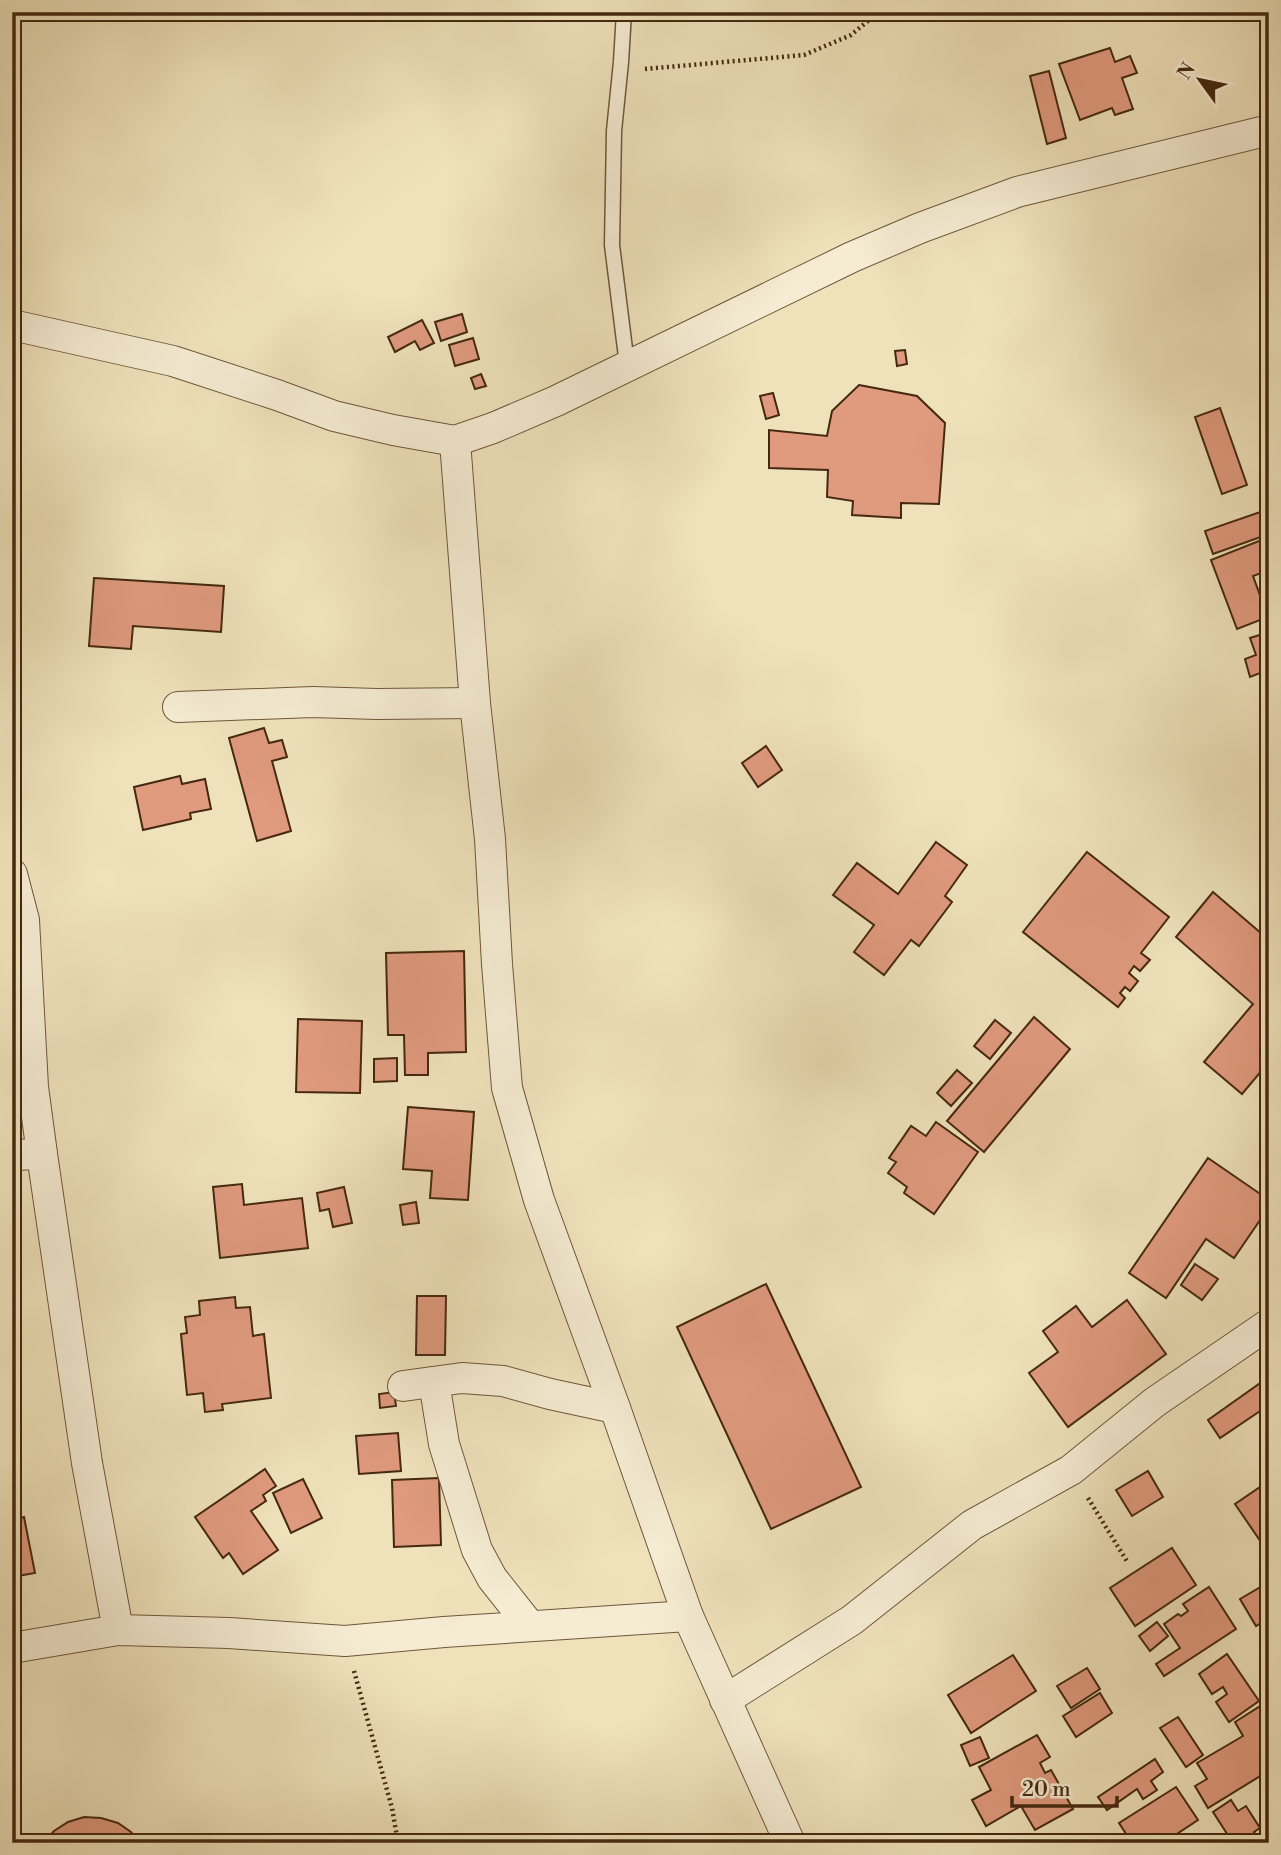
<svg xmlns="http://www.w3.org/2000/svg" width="1281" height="1855" viewBox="0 0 1281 1855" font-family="'Libre Bodoni',serif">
<rect width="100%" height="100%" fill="#efe2bb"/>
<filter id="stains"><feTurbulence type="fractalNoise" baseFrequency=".00286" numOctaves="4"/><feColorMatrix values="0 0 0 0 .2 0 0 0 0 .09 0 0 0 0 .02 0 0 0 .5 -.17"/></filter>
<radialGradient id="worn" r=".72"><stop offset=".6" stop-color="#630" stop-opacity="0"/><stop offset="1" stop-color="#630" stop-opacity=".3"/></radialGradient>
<!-- building -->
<g fill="#e09a7e" stroke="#452810" stroke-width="2">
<polygon points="1110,48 1115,62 1130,56 1137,73 1122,78 1133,109 1115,115 1112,108 1080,120 1059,64"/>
<polygon points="1049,71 1066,138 1047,144 1030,76"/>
<polygon points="462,314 467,332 441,341 435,322"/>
<polygon points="422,320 434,343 420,350 415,341 395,352 388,337"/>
<polygon points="473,338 479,359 455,366 449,345"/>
<polygon points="905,350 907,364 897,366 895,351"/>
<polygon points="481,374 486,386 475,389 471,378"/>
<polygon points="859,385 917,396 945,423 939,504 901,503 901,518 852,515 853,501 827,497 828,470 769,468 769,430 827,436 832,411"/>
<polygon points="773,393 779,415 766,419 760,396"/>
<polygon points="1220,408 1247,485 1222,494 1195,417"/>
<polygon points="1269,509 1269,534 1213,554 1205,531"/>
<polygon points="1269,537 1269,570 1253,576 1268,617 1237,629 1211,560"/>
<polygon points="94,578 224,586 221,632 133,626 131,649 89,646"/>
<polygon points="1269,632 1269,700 1260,673 1250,677 1245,659 1256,655 1250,638"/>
<polygon points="264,728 269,743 282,740 287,757 272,761 291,831 257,841 229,738"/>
<polygon points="766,746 782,770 758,787 742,763"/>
<polygon points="180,776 182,784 205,779 211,809 190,813 191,819 143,830 134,787"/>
<polygon points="936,842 967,865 945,896 952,902 919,946 911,940 884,975 854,952 874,925 833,895 857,863 898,894"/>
<polygon points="1087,852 1169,917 1141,953 1150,960 1140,971 1134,966 1129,973 1138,981 1130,991 1125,987 1120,993 1125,998 1118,1007 1023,932"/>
<polygon points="1213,892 1269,940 1269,1025 1263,1031 1269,1036 1269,1062 1242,1094 1204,1062 1253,1004 1176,937"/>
<polygon points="464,951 466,1052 428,1053 428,1075 405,1075 404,1035 388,1035 386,953"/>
<polygon points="1034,1017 1070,1049 984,1152 947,1121"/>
<polygon points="298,1019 362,1021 360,1093 296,1092"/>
<polygon points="995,1020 1011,1033 990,1059 974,1046"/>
<polygon points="397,1058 397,1081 374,1082 374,1059"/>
<polygon points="957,1070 972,1083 951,1106 937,1093"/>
<polygon points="408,1107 474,1112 468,1200 430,1198 432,1171 403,1169"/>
<polygon points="936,1122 978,1152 934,1214 904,1193 907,1187 888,1173 896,1162 889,1158 911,1126 926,1136"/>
<polygon points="1208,1158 1269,1200 1269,1207 1234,1258 1206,1239 1166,1298 1129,1273"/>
<polygon points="242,1184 244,1205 302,1198 308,1248 220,1258 213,1187"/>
<polygon points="344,1187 352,1223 333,1227 329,1209 320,1211 317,1193"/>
<polygon points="416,1202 419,1223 403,1225 400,1205"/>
<polygon points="1195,1264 1218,1279 1202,1300 1181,1285"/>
<polygon points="766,1284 861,1487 771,1529 677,1327"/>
<polygon points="417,1296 446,1296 445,1355 416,1355"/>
<polygon points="235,1297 236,1308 250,1307 253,1336 264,1334 271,1398 222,1404 223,1410 205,1412 203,1393 187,1395 181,1334 187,1333 185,1317 200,1315 199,1301"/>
<polygon points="1127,1300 1166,1354 1068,1427 1029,1373 1058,1352 1043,1331 1076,1306 1092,1327"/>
<polygon points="1266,1379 1269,1383 1269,1405 1220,1438 1208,1420"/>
<polygon points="394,1392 396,1406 380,1408 379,1394"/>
<polygon points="398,1433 401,1471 359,1474 356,1436"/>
<polygon points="265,1469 276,1486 263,1495 266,1501 251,1511 278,1550 243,1574 229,1553 223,1558 195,1517"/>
<polygon points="1148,1471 1163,1497 1132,1516 1116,1490"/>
<polygon points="439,1478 441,1545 394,1547 392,1480"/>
<polygon points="303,1479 322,1518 291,1533 273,1493"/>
<polygon points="1269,1481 1269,1540 1263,1545 1235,1504"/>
<polygon points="24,1517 35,1573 12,1577 12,1520"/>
<polygon points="1172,1548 1196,1585 1135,1626 1110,1588"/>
<polygon points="1269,1582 1269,1618 1256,1626 1240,1599"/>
<polygon points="1209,1587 1236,1629 1164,1676 1156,1664 1180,1648 1164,1624 1178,1614 1181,1616 1188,1611 1183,1604"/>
<polygon points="1157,1622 1168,1636 1150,1651 1139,1636"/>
<polygon points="1227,1654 1259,1701 1229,1722 1216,1702 1227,1694 1223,1687 1212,1694 1199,1674"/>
<polygon points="1013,1655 1036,1691 971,1733 948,1695"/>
<polygon points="1087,1668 1100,1689 1071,1708 1057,1686"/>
<polygon points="1100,1693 1112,1713 1076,1737 1063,1716"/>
<polygon points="1262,1705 1269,1716 1269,1783 1267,1784 1262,1775 1208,1808 1195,1786 1207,1779 1197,1763 1243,1736 1235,1722"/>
<polygon points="1178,1717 1203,1755 1186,1767 1160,1728"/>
<polygon points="1037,1735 1050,1757 1040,1763 1045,1773 1051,1770 1073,1809 1035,1830 1021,1806 986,1826 972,1800 991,1790 979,1767"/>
<polygon points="980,1737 989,1758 970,1766 961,1745"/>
<polygon points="1155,1759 1163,1772 1151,1781 1157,1790 1143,1799 1137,1789 1107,1810 1098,1797"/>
<polygon points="1176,1787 1198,1820 1163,1843 1132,1843 1119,1823"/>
<polygon points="1231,1800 1238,1811 1246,1806 1260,1828 1254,1832 1261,1843 1233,1843 1213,1812"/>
<polygon points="84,1817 101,1818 118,1823 131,1832 140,1843 43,1843 54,1831 68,1822"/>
<polygon points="931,1834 934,1843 910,1843"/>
</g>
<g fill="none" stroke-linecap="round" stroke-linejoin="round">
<defs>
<polyline id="lane" points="624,12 621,62 614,131 612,245 627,365"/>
<g id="street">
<polyline points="12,325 173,361 277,395 334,416 393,430 455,441 493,428 556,401 852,257 920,228 1017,192 1269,130"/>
<polyline points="455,441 475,703 490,839 497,964 507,1088 539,1200 615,1408 688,1616 790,1843"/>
<polyline points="178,707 313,702 377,704 475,703"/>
<polyline points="12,874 24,920 33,1087 42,1154 87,1463 118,1630"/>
<polyline points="12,1155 42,1154"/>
<polyline points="434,1382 444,1444 477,1550 492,1578 530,1626"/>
<polyline points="403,1386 462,1378 503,1381 550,1394 615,1408"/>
<polyline points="12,1648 118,1630 229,1633 345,1641 444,1632 688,1616"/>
<polyline points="725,1700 852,1620 972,1525 1071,1470 1155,1402 1269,1324"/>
</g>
</defs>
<!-- lane casing -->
<use href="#lane" stroke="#70563b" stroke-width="17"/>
<!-- street casing -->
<use href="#street" stroke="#70563b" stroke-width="32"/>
<!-- path -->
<g stroke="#452810" stroke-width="4.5" stroke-dasharray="2 3.5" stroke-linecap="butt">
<polyline points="645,69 804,55 851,35 879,12"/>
<polyline points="1088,1498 1128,1563"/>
<polyline points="354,1671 392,1808 398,1843"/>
</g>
<!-- lane -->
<use href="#lane" stroke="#f5ecd3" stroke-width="14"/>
<!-- street -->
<use href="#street" stroke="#f5ecd3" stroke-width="30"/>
</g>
<!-- margin -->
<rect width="1281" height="1855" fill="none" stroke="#efe2bb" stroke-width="42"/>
<rect x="14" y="14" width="1253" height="1827" fill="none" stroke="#452810" stroke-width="3.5"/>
<rect x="21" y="21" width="1239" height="1813" fill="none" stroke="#452810" stroke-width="2"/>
<!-- north arrow -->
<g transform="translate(1200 80) rotate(303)" stroke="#f5ecd3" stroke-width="5" paint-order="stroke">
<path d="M0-5L12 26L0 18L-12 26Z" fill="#452810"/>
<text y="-10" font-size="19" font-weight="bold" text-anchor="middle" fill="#452810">N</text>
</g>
<!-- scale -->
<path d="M1012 1796v10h105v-10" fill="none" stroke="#452810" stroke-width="3.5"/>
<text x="1022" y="1796" font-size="21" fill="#452810" stroke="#f5ecd3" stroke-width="5" paint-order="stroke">20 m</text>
<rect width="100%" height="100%" filter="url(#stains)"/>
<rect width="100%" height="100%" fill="url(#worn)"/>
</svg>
